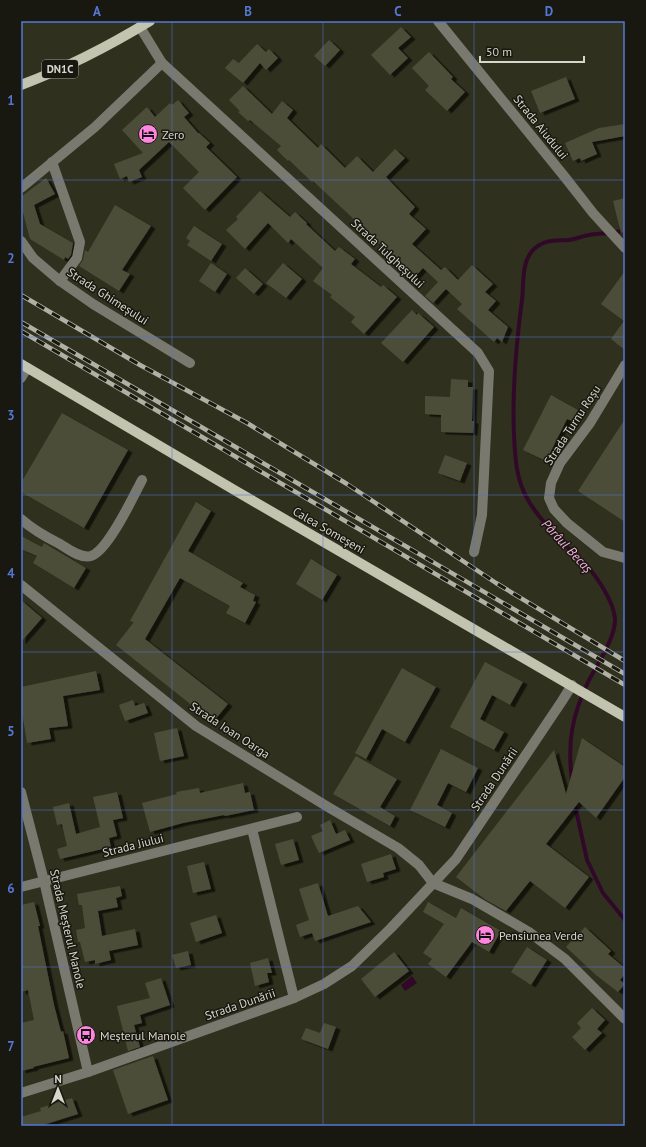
<svg xmlns="http://www.w3.org/2000/svg" width="646" height="1147" viewBox="0 0 646 1147" font-family="'PT Sans',sans-serif">
<defs>
<filter id="shadow"><feDropShadow dx="4.5" dy="2.5" stdDeviation="0" flood-color="#0009"/></filter>
</defs>
<rect width="100%" height="100%" fill="#30301e"/>
<!-- water -->
<polygon fill="#310928" points="412,976 417,983 405,991 401,985"/>
<g fill="none" stroke-linecap="round" stroke-linejoin="round">
<!-- stream -->
<g stroke="#310928" stroke-width="4">
<path d="M572 781C567 742 572 715 589 680 598 663 616 637 615 618 613 601 598 578 586 565 581 560 576 556 571 551 556 535 539 519 528 500 516 480 515 457 514 435 512 389 516 345 522 300 524 284 521 261 534 249 545 239 555 241 569 240 576 239 582 236 589 235 601 233 613 234 625 230"/>
<polyline points="574,801 587,860 603,893 625,920"/>
</g>
</g>
<!-- building -->
<g fill="#4c4d39" filter="url(#shadow)">
<polygon points="401,27 411,37 398,48 408,58 390,75 371,55"/>
<polygon points="329,40 340,50 325,66 314,56"/>
<polygon points="257,44 266,52 269,49 278,58 266,70 260,63 243,83 225,68 233,59 239,63"/>
<polygon points="429,52 453,77 451,79 465,92 447,111 425,90 429,86 412,68"/>
<polygon points="566,77 575,99 540,113 531,91"/>
<polygon points="243,86 272,114 282,101 293,110 287,118 318,148 321,144 345,168 357,156 373,172 395,149 405,158 386,177 415,207 409,214 426,229 412,244 441,270 445,267 458,280 472,265 493,284 485,292 496,301 488,310 508,327 502,342 497,338 494,342 457,309 462,304 446,289 433,303 425,296 438,282 423,268 414,278 379,243 377,244 357,224 358,223 313,181 312,182 289,160 288,161 277,150 281,146 250,120 248,121 238,112 240,111 229,100"/>
<polygon points="178,100 189,113 184,117 198,133 199,133 210,143 206,147 237,177 205,210 183,188 199,172 169,142 139,170 142,177 129,182 127,176 120,179 114,164 143,153 122,130 147,107 155,117 170,103 172,105"/>
<polygon points="625,124 625,136 592,142 597,154 581,161 580,158 573,161 565,143 599,128"/>
<polygon points="46,178 55,194 34,205 40,224 73,243 71,255 68,259 65,257 64,260 30,239 21,205 21,197"/>
<polygon points="260,191 290,217 295,212 307,223 306,224 335,251 339,247 355,259 351,264 381,287 383,285 397,297 364,334 351,322 355,317 330,297 332,295 313,281 323,268 291,239 288,243 268,223 245,249 226,230 238,219 236,217"/>
<polygon points="625,198 625,232 621,233 613,201"/>
<polygon points="115,205 151,226 122,270 130,274 119,291 79,266 83,260 85,250 88,252"/>
<polygon points="194,226 222,244 211,261 187,245 190,241 186,238"/>
<polygon points="211,263 227,274 215,292 199,281"/>
<polygon points="283,263 302,279 286,298 266,283"/>
<polygon points="245,268 263,284 254,294 236,278"/>
<polygon points="625,271 625,350 611,339 624,321 601,304"/>
<polygon points="412,310 417,315 418,313 434,327 403,362 381,343"/>
<polygon points="451,379 468,380 468,387 473,387 472,421 474,421 473,433 441,432 441,415 425,414 425,396 450,397"/>
<polygon points="551,395 578,410 572,421 567,419 546,461 523,450"/>
<polygon points="62,413 128,450 84,528 21,492 21,483"/>
<polygon points="625,419 625,522 578,491"/>
<polygon points="445,455 467,463 460,481 438,473"/>
<polygon points="196,502 211,511 188,551 243,583 240,587 255,595 253,601 256,602 245,623 226,613 230,606 180,578 145,639 228,704 213,722 116,645 134,622 130,621"/>
<polygon points="21,536 42,547 44,543 86,568 74,588 33,563 37,556 21,549"/>
<polygon points="311,559 337,575 322,600 296,584"/>
<polygon points="21,600 42,618 21,642"/>
<polygon points="485,662 523,682 510,705 492,695 480,719 504,732 494,750 450,727"/>
<polygon points="402,668 436,687 405,742 382,729 366,759 355,753"/>
<polygon points="96,671 100,690 63,696 68,726 49,728 51,739 27,743 21,706 21,687"/>
<polygon points="133,700 135,706 144,703 148,713 125,721 119,705"/>
<polygon points="177,728 184,756 160,761 154,733"/>
<polygon points="582,738 625,767 625,777 596,818 579,802 546,844 589,877 565,908 530,881 506,911 486,900 456,877 554,750 566,794"/>
<polygon points="441,749 478,768 466,792 448,783 437,805 452,813 445,827 410,810"/>
<polygon points="356,756 397,779 380,807 395,816 390,826 333,794"/>
<polygon points="243,783 245,793 250,792 254,810 225,816 224,815 183,823 150,832 142,803 177,794 176,792 199,788 200,793"/>
<polygon points="117,792 123,818 113,820 117,836 109,838 111,847 60,859 57,849 67,846 62,824 57,825 53,807 69,803 76,834 100,827 93,797"/>
<polygon points="330,820 336,834 345,830 350,840 319,853 311,836 323,831 320,825"/>
<polygon points="293,839 299,860 281,865 275,844"/>
<polygon points="391,854 396,869 383,873 384,877 367,882 361,864"/>
<polygon points="204,862 211,889 193,893 187,866"/>
<polygon points="318,883 328,916 358,906 371,922 315,941 312,933 300,937 296,925 309,920 299,889"/>
<polygon points="120,886 122,896 116,898 118,907 98,911 102,936 135,929 138,945 109,951 111,960 95,964 95,960 85,962 80,942 78,942 76,930 85,928 82,905 79,905 77,894"/>
<polygon points="34,902 40,926 38,926 54,1005 61,1032 63,1031 69,1058 33,1067 34,1068 21,1071 21,1023 34,1020 28,990 21,992 21,905"/>
<polygon points="428,902 456,918 461,908 501,931 489,952 472,942 446,977 428,964 432,959 423,953 444,924 423,912"/>
<polygon points="216,915 222,933 196,942 190,923"/>
<polygon points="585,927 611,951 608,954 625,968 625,974 620,980 625,984 618,992 596,975 566,947"/>
<polygon points="527,947 547,960 531,985 511,972"/>
<polygon points="188,951 191,965 176,968 172,955"/>
<polygon points="394,952 409,971 375,997 361,979"/>
<polygon points="268,958 272,973 267,973 269,982 255,986 250,963"/>
<polygon points="161,978 170,1005 140,1015 142,1023 134,1025 140,1047 128,1051 117,1006 150,998 145,983"/>
<polygon points="592,1008 605,1020 597,1029 602,1033 585,1050 572,1037 581,1028 577,1023"/>
<polygon points="324,1023 336,1027 328,1049 301,1039 306,1028 320,1033"/>
<polygon points="153,1056 168,1100 128,1114 113,1070"/>
<polygon points="72,1098 78,1114 40,1126 21,1126 21,1117 41,1111 40,1108"/>
</g>
<g fill="none" stroke-linecap="round" stroke-linejoin="round">
<!-- minor -->
<g stroke="#797970" stroke-width="10">
<polyline points="438,21 564,176 593,213 625,248"/>
<polyline points="140,27 162,63 478,353 489,371 482,515 474,552"/>
<polyline points="52,162 80,242 77,258 60,281"/>
<polyline points="21,188 95,127 162,63"/>
<polyline points="21,241 33,258 60,281 93,304 190,363"/>
<polyline points="625,365 590,423 560,463 551,483 549,498 554,509 567,523 603,552 625,558"/>
<polyline points="21,378 27,368"/>
<path d="M21 519C32 529 46 537 60 544 68 549 81 559 91 556 108 551 133 497 142 480"/>
<polyline points="21,585 196,726 328,807 398,848 419,865 433,883 472,899 529,932 565,959 625,1019"/>
<polyline points="21,792 44,881 88,1072"/>
<polyline points="252,829 294,998"/>
<polyline points="21,887 297,817"/>
<polyline points="21,1093 88,1072 294,998 324,984 352,966 391,928 456,859 562,701 572,685"/>
</g>
<!-- major -->
<g stroke="#c3c4b0" stroke-width="10">
<path d="M21 85C66 68 109 46 150 21"/>
<polyline points="21,364 236,491 625,717"/>
</g>
<defs>
<g id="rail">
<polyline points="21,295 140,365 247,423 347,484 496,583 625,661"/>
<polyline points="21,322 625,674"/>
<polyline points="21,331 625,685"/>
</g>
</defs>
<!-- rail casing -->
<use href="#rail" stroke="#b0b0a4" stroke-width="4.5"/>
<!-- rail -->
<use href="#rail" stroke="#181810" stroke-width="3" stroke-dasharray="9" stroke-linecap="butt"/>
</g>
<!-- grid -->
<path fill="none" stroke="#5477d4" stroke-width="1" stroke-opacity="0.55" d="M172 21V1126M323 21V1126M474 21V1126M21 180H625M21 337H625M21 495H625M21 652H625M21 810H625M21 967H625"/>
<!-- icons -->
<defs>
<symbol id="hotel-disc" viewBox="-11 -11 22 22"><circle r="9.5" fill="#ff85de" stroke="#181810"/><path d="M-6-4.5h1.5V1H6V5H4.5V3h-9V5H-6ZM-4 0a1.8 1.8 0 1 1 3.6 0ZM.5 0V-2.5h3Q6-2.5 6 0Z" fill="#111"/></symbol>
<symbol id="bus-disc" viewBox="-11 -11 22 22"><circle r="9.5" fill="#ff85de" stroke="#181810"/><path d="M-5-6H5V4H4V6H2V4H-2V6H-4V4H-5ZM-3.5-4V0h7V-4ZM-3.5 1.2v1.5H-2V1.2ZM2 1.2v1.5H3.5V1.2Z" fill="#111"/></symbol>
</defs>
<g fill-rule="evenodd">
<use href="#hotel-disc" x="137" y="123" width="22" height="22"/>
<use href="#hotel-disc" x="474" y="924" width="22" height="22"/>
<use href="#bus-disc" x="75" y="1024" width="22" height="22"/>
</g>
<g text-anchor="middle" dominant-baseline="central" stroke-width="3" stroke-linejoin="round" paint-order="stroke">
<!-- shield labels -->
<rect fill="#181810" stroke="#9d9d93" stroke-width="1" x="42" y="60" width="36" height="18" rx="3"/>
<g font-size="11" font-weight="bold" fill="#d6d6cb">
<text x="60" y="69">DN1C</text>
</g>
<!-- street labels -->
<g font-size="12" fill="#d6d6cb" stroke="#181810">
<text transform="translate(541 127) rotate(51)">Strada Aiudului</text>
<text transform="translate(388 253) rotate(43)">Strada Tulgheșului</text>
<text transform="translate(108 296) rotate(33)">Strada Ghimeșului</text>
<text transform="translate(572 425) rotate(-57)">Strada Turnu Roșu</text>
<text transform="translate(329 530) rotate(30)">Calea Someșeni</text>
<text transform="translate(230 730) rotate(33)">Strada Ioan Oarga</text>
<text transform="translate(494 779) rotate(-56)">Strada Dunării</text>
<text transform="translate(133 845) rotate(-14)">Strada Jiului</text>
<text transform="translate(68 929) rotate(77)">Strada Meșterul Manole</text>
<text transform="translate(240 1004) rotate(-19)">Strada Dunării</text>
</g>
<!-- poi labels -->
<g font-size="12" fill="#d6d6cb" stroke="#181810" text-anchor="start">
<text x="162" y="134">Zero</text>
<text x="499" y="935">Pensiunea Verde</text>
<text x="100" y="1035">Meșterul Manole</text>
</g>
<!-- water labels -->
<g font-size="13" font-style="italic" fill="#f7aee0" stroke="#181810">
<text transform="translate(567 546) rotate(47)">Pârâul Becaș</text>
</g>
</g>
<!-- border -->
<rect width="646" height="1147" fill="none" stroke="#181810" stroke-width="44"/>
<!-- north arrow -->
<g transform="translate(58 1089)" stroke="#181810" stroke-width="3" paint-order="stroke">
<path d="M0-3L7 15L0 10L-7 15Z" fill="#d6d6cb"/>
<text y="-6" font-size="11" font-weight="bold" text-anchor="middle" fill="#d6d6cb">N</text>
</g>
<!-- scale -->
<path d="M480 56v6h104v-6" fill="none" stroke="#d6d6cb" stroke-width="2"/>
<text x="486" y="56" font-size="12" fill="#d6d6cb" stroke="#181810" stroke-width="3" paint-order="stroke">50 m</text>
<rect x="22" y="22" width="602" height="1103" fill="none" stroke="#5477d4" stroke-width="1.5"/>
<g font-size="13" text-anchor="middle" font-weight="bold" fill="#5477d4">
<text x="97" y="16">A</text>
<text x="248" y="16">B</text>
<text x="398" y="16">C</text>
<text x="549" y="16">D</text>
<text x="11" y="105">1</text>
<text x="11" y="263">2</text>
<text x="11" y="420">3</text>
<text x="11" y="578">4</text>
<text x="11" y="736">5</text>
<text x="11" y="893">6</text>
<text x="11" y="1051">7</text>
</g>
</svg>
